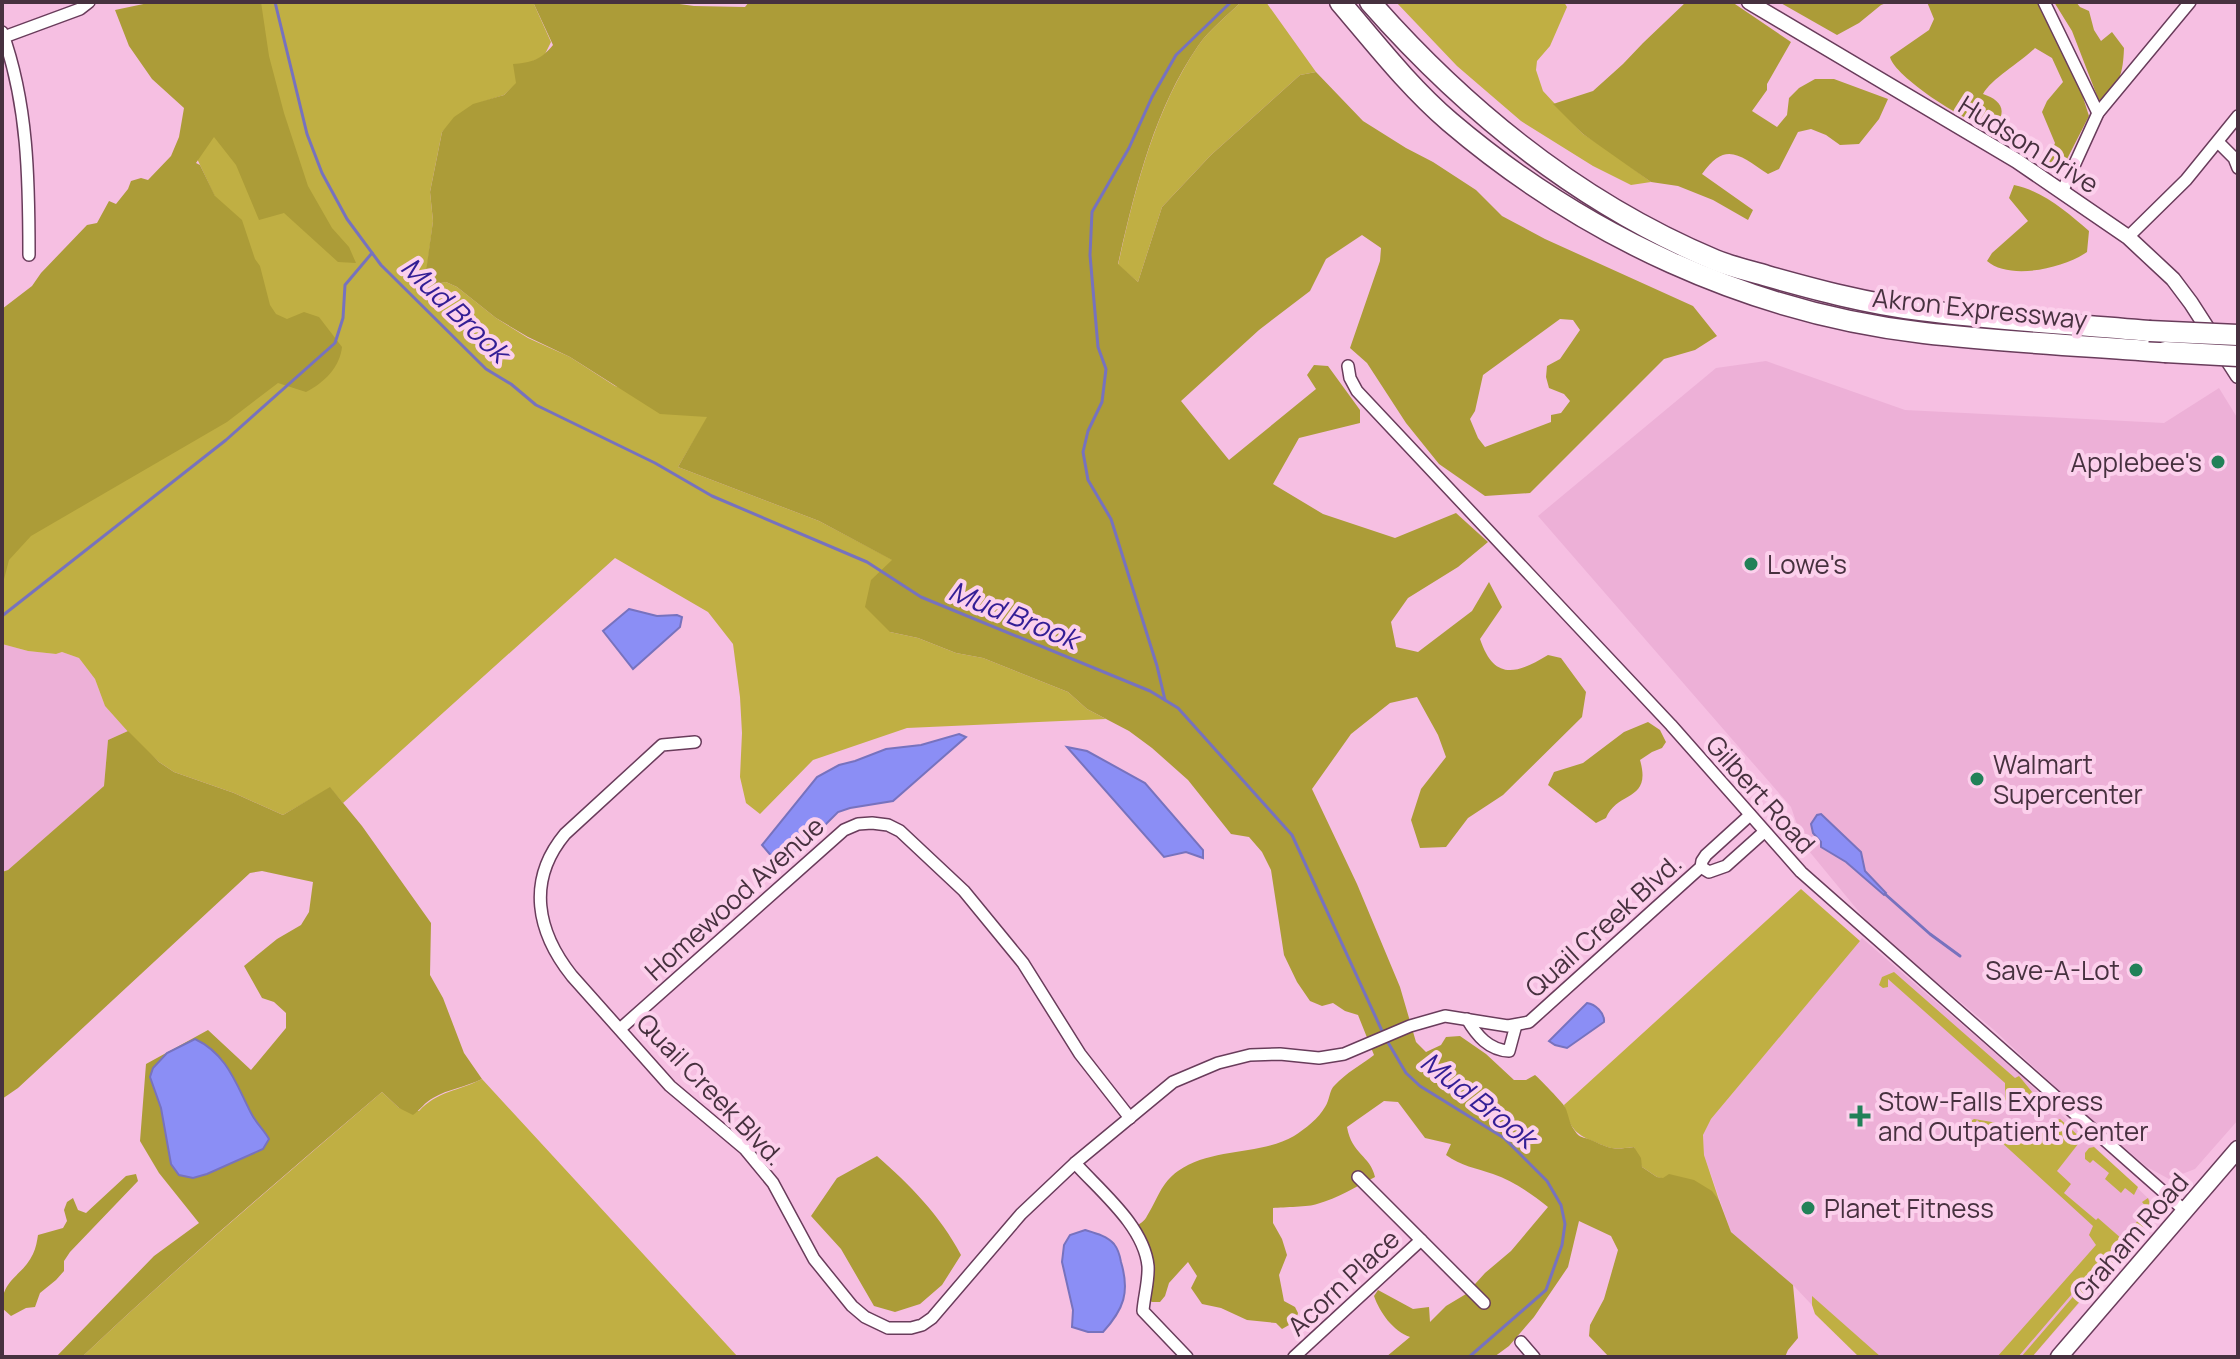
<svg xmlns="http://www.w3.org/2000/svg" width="2240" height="1359" viewBox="0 0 2240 1359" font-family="Manrope,sans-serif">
<rect width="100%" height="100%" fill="#f6bfe2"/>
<!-- built -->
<g fill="#edb0d7">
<polygon points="1766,361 1905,410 2164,423 2219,388 2238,419 2238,1120 2195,1169 2169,1179 2147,1167 2078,1108 1994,1030 1874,930 1804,845 1791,807 1538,516 1716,368"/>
<polygon points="2,644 28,651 56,654 62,652 79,658 95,679 105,706 128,731 108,740 104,786 8,870 2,872"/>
<polygon points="1862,938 2017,1072 2154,1204 2155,1211 2151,1221 2032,1357 1861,1357 1793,1285 1731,1232 1704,1155 1703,1135 1711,1119"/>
</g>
<!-- green -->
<g fill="#c0af43">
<polygon points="154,2 533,2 551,42 544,56 527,64 516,84 504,95 473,105 442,132 430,192 433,221 425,285 446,282 457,287 496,318 528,338 570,357 615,386 708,417 678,467 819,521 893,560 890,632 918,638 956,653 983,658 1068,692 1087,709 1106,719 907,728 813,760 760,814 746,803 740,777 742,733 740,697 733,644 708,612 615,558 343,803 330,788 283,815 234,793 174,772 159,762 139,744 105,706 95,679 79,658 62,652 56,654 28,651 2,644 2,548 215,197 193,150 179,82"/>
<path d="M1241 2H1266L1316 72 1300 75 1211 155 1162 207 1138 282 1118 265C1135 189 1154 111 1198 46 1209 30 1227 16 1241 2Z"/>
<polygon points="1396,2 1564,2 1567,7 1550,46 1537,61 1536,70 1543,91 1583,134 1608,150 1651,182 1631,185 1593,166 1521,121 1457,66"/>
<path d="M1801 889 1860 941 1711 1119 1703 1135 1704 1155 1719 1200 1711 1191 1657 1177 1642 1167 1634 1147C1610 1150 1612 1149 1590 1140 1572 1132 1569 1124 1564 1105Z"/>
<path d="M1894 972 2015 1078 2019 1076 2037 1098 2032 1107C2020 1111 2015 1108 2005 1100V1083L1888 979V987L1883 988 1879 985 1882 977Z"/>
<path d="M482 1079 738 1357H82C179 1265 281 1179 382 1092L399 1108 419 1111C437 1091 459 1091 482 1079Z"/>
<polygon points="1974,1119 2034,1129 2060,1119 2082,1139 2057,1171 2071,1184 2064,1193 2096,1220 2098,1218 2122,1239 2148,1209 2142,1202 2148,1198 2152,1210 2149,1219 2138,1232 2101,1260 2018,1357 1997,1357 2096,1245 2089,1235 2093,1226 1977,1120 1972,1127 1968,1123"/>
<polygon points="2094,1147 2138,1187 2134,1195 2125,1188 2121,1193 2105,1179 2109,1173 2093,1160 2090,1163 2085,1159 2085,1153 2089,1148"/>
<polygon points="2137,1235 2032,1357 2021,1357 2103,1262"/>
<polygon points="1812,1296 1881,1357 1859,1357 1815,1314 1812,1305"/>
</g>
<!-- forest -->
<g fill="#ac9c38" fill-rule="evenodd">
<path d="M153 2H261L269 56 284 113 308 186 332 228 349 247 356 263 338 262 284 213 259 220 236 165 214 137 196 163 200 165 215 196 242 220 255 259 260 266 270 305 276 314 287 319 304 312 319 317 342 347C340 367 324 383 306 392L278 383 227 422 31 536 9 560 2 587V309L32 286 41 273 87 225 97 223 109 201 116 204 128 189 131 181 141 178 148 180 171 156 179 137 184 108 152 79 129 46 115 10Z"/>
<path d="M533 2H665L694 6 745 7 749 2H1241C1227 16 1209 30 1198 46 1154 110 1135 189 1118 264L1138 282 1162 207 1211 155 1300 75 1316 72 1363 121 1406 148 1433 162 1476 190 1502 216 1545 239 1693 306 1717 336 1695 350 1664 359 1530 493 1485 496 1439 464 1406 423 1367 363 1350 348 1380 261 1381 248 1362 235 1326 259 1310 291 1259 330 1181 401 1229 460 1316 389 1307 375 1314 365 1328 366 1360 410V423L1299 438 1273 484 1323 514 1395 538 1456 513 1488 542 1458 567 1408 598 1391 622 1396 647 1418 652 1472 611 1489 582 1502 607 1480 639C1494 680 1515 675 1548 655L1561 658 1586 692 1582 717 1503 795 1468 818 1446 847 1420 848 1411 820 1421 789 1446 757 1438 735 1417 697 1390 703 1351 734 1312 789 1357 884 1400 987 1416 1042 1426 1052 1441 1045 1446 1037 1460 1036 1486 1054 1514 1080H1526L1535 1075C1539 1078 1563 1103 1565 1107 1569 1115 1569 1124 1575 1131 1579 1138 1584 1137 1591 1140 1611 1149 1612 1150 1634 1147L1641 1158 1642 1167 1657 1177 1663 1178 1669 1174 1694 1180 1712 1191 1719 1200 1731 1232 1793 1285 1798 1338 1788 1350 1785 1357H1609L1589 1336 1590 1325 1604 1299 1618 1250 1611 1236 1579 1221 1568 1267 1534 1317 1509 1346 1494 1357H1386L1410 1337C1393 1331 1380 1313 1374 1296L1378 1290 1413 1309 1429 1307 1430 1322 1446 1306 1466 1294 1485 1273 1511 1251 1548 1207C1532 1194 1513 1181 1493 1174 1476 1168 1461 1166 1446 1155L1451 1144 1425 1138 1398 1102 1384 1101 1347 1127C1352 1155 1370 1155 1375 1177 1356 1187 1338 1198 1317 1204 1309 1207 1284 1207 1273 1208V1223L1282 1239 1287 1255 1279 1275 1284 1301 1295 1307 1298 1313 1296 1321 1282 1329 1276 1323 1247 1320 1221 1308 1202 1304 1191 1288 1197 1276 1188 1262 1169 1283 1165 1296 1160 1302H1152L1144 1297 1148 1267 1134 1228C1139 1224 1145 1221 1147 1216 1157 1200 1161 1183 1178 1171 1212 1147 1259 1156 1294 1136 1305 1129 1319 1118 1325 1107 1330 1100 1329 1090 1335 1085 1346 1073 1361 1065 1374 1055L1358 1015 1345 1011 1333 1003 1322 1006 1310 1001 1297 982 1284 955 1271 870 1262 852 1249 837 1231 834 1188 780 1152 748 1129 731 1087 709 1068 692 983 658 956 653 918 638 890 632 865 607 871 580 892 560 819 521 678 467 707 417 660 414 570 357 528 337 496 318 457 287 446 282 424 286 433 221 430 192 442 132 454 117 473 104 504 95 516 83 513 64C531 63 542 59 553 45ZM1560 319 1573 320 1580 330 1560 359 1547 366 1546 377 1549 388 1564 394 1570 401 1561 413 1551 415V422L1485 447 1478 438 1470 419 1475 411 1483 375Z"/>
<path d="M1686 2H1732L1791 42 1767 84V90L1752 111 1777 127 1787 115 1789 98 1799 88 1815 79H1834L1888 99 1879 119 1859 144 1840 145 1826 135 1811 129 1798 132 1779 169 1768 174C1740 156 1726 140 1702 174L1753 210 1748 220 1713 200 1678 186 1651 182 1583 134 1553 104 1593 91 1623 64 1643 43Z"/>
<polygon points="1779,2 1889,2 1881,5 1859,23 1837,35"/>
<path d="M1927 2H2040L2080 88 2089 116 2065 163 2056 165 2047 163 2055 143 2042 112 2047 101 2063 82 2052 58 2035 48C2021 62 1991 79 1983 94 1998 99 2008 108 1997 124 1994 125 1988 126 1985 126 1964 121 1895 77 1890 57L1929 30 1934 19Z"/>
<path d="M2054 2H2076L2080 7 2089 11 2094 30 2101 41 2112 32 2124 48C2123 74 2120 85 2099 101L2072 31Z"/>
<path d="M2014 185C2043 191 2067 212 2089 231L2087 252C2064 268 2010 281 1987 261L1992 253 2028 221 2009 198Z"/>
<path d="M1648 722 1660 730 1666 742 1662 748 1652 752 1640 760C1652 802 1618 790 1606 818L1596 823 1548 785 1554 772 1583 763 1624 732Z"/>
<path d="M128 731 159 762 174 772 234 793 283 815 330 787 362 826 431 923 430 975 443 998 464 1053 482 1079C466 1087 448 1089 433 1098 425 1102 420 1110 413 1115L399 1108 382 1092C280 1179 179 1265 82 1357H56L154 1256 199 1223 159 1173 140 1141 146 1064 208 1030 251 1070 286 1028V1013L274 1002 262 998 244 966 277 939 301 925 309 912 313 882 262 871 250 873 18 1088 2 1099V872L8 870 104 786 108 740Z"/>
<path d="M877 1156C910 1185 940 1215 961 1255L942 1285 920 1304 895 1312 874 1306 841 1249 811 1216 837 1178Z"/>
<path d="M136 1174 138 1181 70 1252 64 1261V1271L56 1280 40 1293 35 1307 26 1308 11 1316 2 1308C1 1279 23 1276 33 1254 36 1248 37 1241 38 1235L63 1228 67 1221 64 1210 67 1202 73 1198 78 1210 86 1213 126 1176Z"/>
</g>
<!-- water -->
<g fill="#8b8ef5" stroke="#7772be" stroke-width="2">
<polygon points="629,609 657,616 677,615 682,617 680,627 633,669 603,631"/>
<polygon points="959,734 966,737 893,801 850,808 838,812 814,836 779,865 762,845 817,777 839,765 855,761 886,749 921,745"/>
<polygon points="1067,747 1087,751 1145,783 1203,850 1203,858 1186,852 1164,857"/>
<polygon points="1821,814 1861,852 1865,871 1886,893 1884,895 1846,862 1821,847 1821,842 1813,833 1811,824 1817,815"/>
<path d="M1587 1003C1595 1004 1605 1013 1604 1022L1567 1048 1555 1045 1549 1041Z"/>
<path d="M195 1039C227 1054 236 1084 251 1113 256 1123 264 1130 269 1139L263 1149 207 1174 193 1178 179 1175 171 1164 161 1108 150 1077 153 1068 167 1053Z"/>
<path d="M1085 1230C1095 1233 1107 1236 1114 1244 1118 1249 1120 1256 1121 1262 1130 1292 1124 1309 1103 1332H1088L1072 1327 1073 1310 1062 1262 1064 1245 1070 1235Z"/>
</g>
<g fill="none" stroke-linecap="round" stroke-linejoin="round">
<!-- stream -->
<g stroke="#7772be" stroke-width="3">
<polyline points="275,2 307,134 322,173 347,219 381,265 486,369 511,384 536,405 655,463 712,496 867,562 921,597 1150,691 1178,708 1292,835 1383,1033"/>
<polyline points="2,616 226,440 335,343 343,318 345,285 372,253"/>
<polyline points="1165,700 1157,666 1111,519 1088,480 1083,452 1088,431 1102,402 1106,369 1098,347 1090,255 1092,212 1129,148 1152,97 1176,55 1231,2"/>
<polyline points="1885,894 1930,934 1960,956"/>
<polyline points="1386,1039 1406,1073 1420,1086 1504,1138 1547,1181 1561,1205 1565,1224 1562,1245 1546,1290 1469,1357"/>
</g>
<defs>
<g id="minor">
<polyline points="2044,2 2098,113"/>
<path d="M2 32C28 103 29 180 29 255"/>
<polyline points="4,37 80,9 89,2"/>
<polyline points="2218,142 2234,158 2238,168"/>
<polyline points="2062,192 2098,113 2190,2"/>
<polyline points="2128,237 2186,180 2238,116"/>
<polyline points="1348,366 1350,378 1357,391 1671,725 1801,872 2184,1210"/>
<path d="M695 742 662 745 565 834C526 881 537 932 572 976L670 1086 745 1149 773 1183 814 1259 852 1306 865 1317 888 1328H911L922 1325 932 1318 1021 1214 1075 1163 1173 1082 1218 1063 1250 1055 1280 1054 1319 1058 1344 1054 1410 1026 1445 1016 1508 1026 1529 1022 1701 867 1702 861 1706 855 1750 815"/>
<polyline points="1701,867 1709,872 1726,866 1764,832"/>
<path d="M1467 1019C1477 1036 1489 1050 1509 1051L1516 1025"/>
<polyline points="620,1029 844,830 858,824 872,823 888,825 900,831 964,891 1023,963 1080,1054 1130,1118"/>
<path d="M1075 1163C1100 1191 1144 1226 1148 1266 1149 1280 1144 1297 1143 1311L1187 1357"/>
<polyline points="1358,1177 1484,1303"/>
<polyline points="1521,1342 1534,1357"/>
<polyline points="1294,1357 1421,1240"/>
</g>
<polyline id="tertiary" points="1749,2 2017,161 2128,237 2173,279 2191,303 2238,376"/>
<polyline id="secondary" points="2059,1357 2238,1149"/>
<g id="motorway">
<path d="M1340 2C1375 43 1409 87 1450 122 1584 236 1749 313 1924 333 2004 342 2085 346 2165 352"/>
<path d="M1370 2C1466 111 1579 203 1715 260 1732 267 1750 271 1767 276 1817 290 1869 304 1920 310 1996 320 2073 324 2149 331"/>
</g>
</defs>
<!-- minor casing -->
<use href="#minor" stroke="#693c5b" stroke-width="14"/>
<!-- tertiary casing -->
<use href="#tertiary" stroke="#693c5b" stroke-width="17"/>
<!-- secondary casing -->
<use href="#secondary" stroke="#693c5b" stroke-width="19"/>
<!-- motorway casing -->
<use href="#motorway" stroke="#693c5b" stroke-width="23"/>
<!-- minor -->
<use href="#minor" stroke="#fff" stroke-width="11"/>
<!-- tertiary -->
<use href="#tertiary" stroke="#fff" stroke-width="14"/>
<!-- secondary -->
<use href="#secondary" stroke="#fff" stroke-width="16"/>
<!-- motorway -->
<use href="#motorway" stroke="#fff" stroke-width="20"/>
<defs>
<g id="motorway-bridge">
<polyline points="2149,331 2238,335"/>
<polyline points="2165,352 2238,356"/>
</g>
</defs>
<!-- motorway-bridge casing -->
<use href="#motorway-bridge" stroke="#693c5b" stroke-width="23" stroke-linecap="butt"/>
<!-- motorway-bridge -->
<use href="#motorway-bridge" stroke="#fff" stroke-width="20"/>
</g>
<!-- markers -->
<g fill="#228158" stroke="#fcd0ec" stroke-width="3">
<circle cx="2218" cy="462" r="8"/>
<circle cx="1751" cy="564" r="8"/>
<circle cx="1977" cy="779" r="8"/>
<circle cx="2136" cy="970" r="8"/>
<path d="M1856 1104h8v8h8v8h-8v8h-8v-8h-8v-8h8z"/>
<circle cx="1808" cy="1208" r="8"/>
</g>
<g text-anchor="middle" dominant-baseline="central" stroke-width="8" stroke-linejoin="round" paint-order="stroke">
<!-- street labels -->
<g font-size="26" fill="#47313f" stroke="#fcd0ec">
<text transform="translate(2029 144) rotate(32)">Hudson Drive</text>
<text transform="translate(1980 308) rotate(6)">Akron Expressway</text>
<text transform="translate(1761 794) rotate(48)">Gilbert Road</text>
<text transform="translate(734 898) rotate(-42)">Homewood Avenue</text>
<text transform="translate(1603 925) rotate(-42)">Quail Creek Blvd.</text>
<text transform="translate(711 1089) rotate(46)">Quail Creek Blvd.</text>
<text transform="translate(2130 1237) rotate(-49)">Graham Road</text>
<text transform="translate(1343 1282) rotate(-43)">Acorn Place</text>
</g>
<!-- poi labels -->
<g font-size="26" fill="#47313f" stroke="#fcd0ec" text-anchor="start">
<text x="2202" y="462" text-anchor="end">Applebee's</text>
<text x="1767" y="564">Lowe's</text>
<text x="1993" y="764">Walmart<tspan x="1993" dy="30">Supercenter</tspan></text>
<text x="2120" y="970" text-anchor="end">Save-A-Lot</text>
<text x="1878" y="1101">Stow-Falls Express<tspan x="1878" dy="30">and Outpatient Center</tspan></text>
<text x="1824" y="1208">Planet Fitness</text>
</g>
<!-- water labels -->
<g font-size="28" font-style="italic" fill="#331e95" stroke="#fcd0ec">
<text transform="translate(456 309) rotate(44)">Mud Brook</text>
<text transform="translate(1014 614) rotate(22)">Mud Brook</text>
<text transform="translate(1479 1099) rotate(38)">Mud Brook</text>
</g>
</g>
<!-- border -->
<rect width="2240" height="1359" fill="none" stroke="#47313f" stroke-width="8"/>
</svg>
